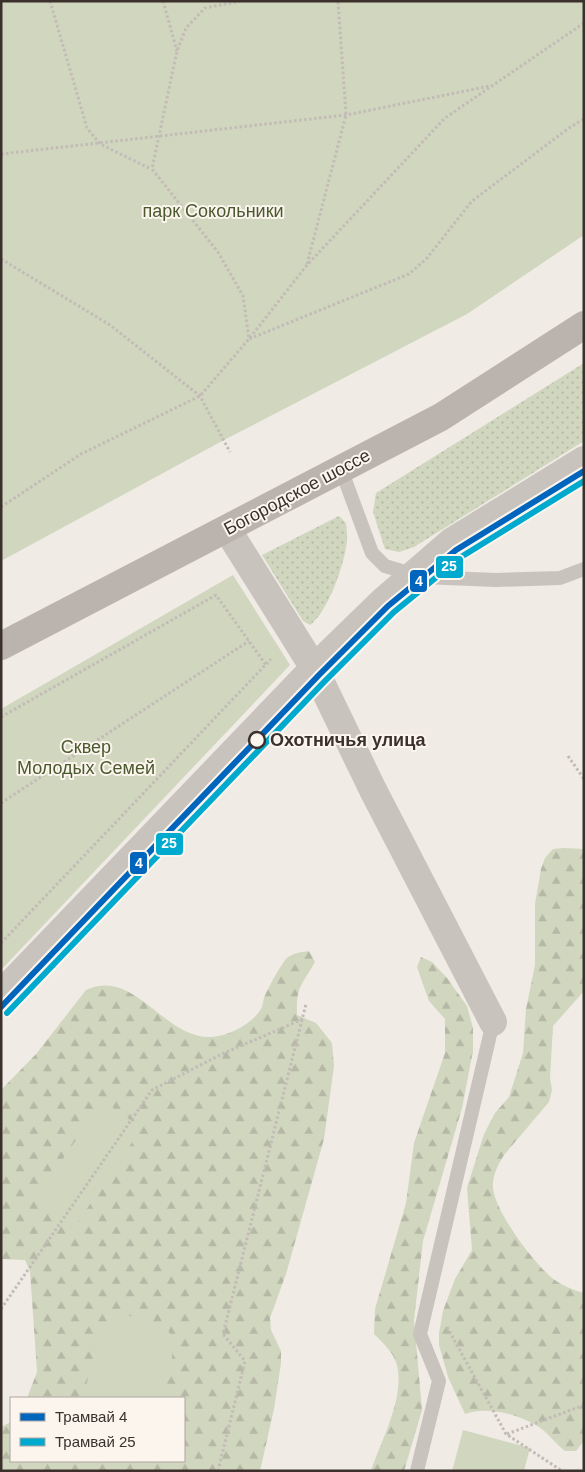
<svg xmlns="http://www.w3.org/2000/svg" width="585" height="1472" viewBox="0 0 585 1472" font-family="Helvetica,sans-serif">
<defs>
<pattern id="grass-dots" width="8" height="8" patternUnits="userSpaceOnUse" patternTransform="scale(1.25)"><rect width="8" height="8" fill="#d1d6bf"/><path d="M2 2h.1M6 6h.1" fill="none" stroke="#b4b8a4" stroke-width="1.8" stroke-linecap="round"/></pattern>
<pattern id="forest-firs" width="22" height="20" patternUnits="userSpaceOnUse" patternTransform="scale(1.25)"><rect width="22" height="20" fill="#d1d6bf"/><path d="M5 1l3.5 6h-7zM16 11l3.5 6h-7z" fill="#b4b8a4"/></pattern>
</defs>
<rect width="100%" height="100%" fill="#f0ebe5"/>
<!-- grass -->
<g fill="url(#grass-dots)">
<polygon points="584,363 584,441 414,547 399,552 385,549 373,512 376,493"/>
<path d="M339 516 346 523C347 531 348 540 346 547 343 568 327 613 310 625L303 621 262 555Z"/>
</g>
<!-- forest -->
<g fill="url(#forest-firs)">
<path d="M564 848 584 849V991L553 1026 550 1078 552 1090 549 1102 504 1155C498 1165 492 1176 493 1188 495 1212 534 1263 552 1278 561 1285 573 1290 584 1293V1441L576 1451H565C556 1444 548 1433 539 1427 518 1414 488 1406 465 1414L448 1377 439 1345V1333L443 1311 455 1279 472 1250 467 1188 484 1134 495 1113 509 1097 523 1053 526 1009 535 965V904L541 869 545 858 553 849Z"/>
<path d="M309 951 315 962C302 985 296 986 297 1015L316 1023 332 1043 334 1066 324 1139 286 1274 270 1318 271 1330 281 1351V1363L274 1409 260 1471H1V1427L11 1422V1461H184V1398H27L37 1372 30 1271 25 1260 1 1259V1090L37 1053 86 990C135 967 164 1040 212 1037 229 1036 252 1024 261 1009 263 1006 263 1001 264 998 267 990 281 964 287 958 293 953 302 952 309 951Z"/>
<path d="M421 957 432 962 447 978 467 1006 473 1028V1051L462 1108 423 1241 414 1320 422 1410 404 1471H371C381 1441 407 1394 396 1362 392 1351 382 1342 374 1334L375 1309 406 1203 414 1143 445 1053V1019L429 1001 417 967Z"/>
</g>
<!-- park -->
<g fill="#d1d6bf">
<polygon points="1,1 584,1 584,235 467,314 224,440 1,561"/>
<polygon points="233,575 290,665 1,970 1,709"/>
<polygon points="103,1101 142,1128 75,1226 35,1199"/>
<path d="M123 1314C135 1318 150 1320 161 1325 185 1337 166 1379 161 1398H83L101 1328 112 1317Z"/>
<polygon points="463,1430 530,1448 524,1471 452,1471"/>
</g>
<g fill="none" stroke-linecap="round" stroke-linejoin="round">
<!-- path -->
<g stroke="#c2bbb6" stroke-width="3" stroke-dasharray="2.5 2.5" stroke-linecap="butt">
<polyline points="50,1 87,128 100,144 151,169"/>
<polyline points="163,1 177,51"/>
<polyline points="241,1 205,8 186,28 177,51 152,169 218,252 243,296 249,339 409,274 427,258 472,201 569,128 584,119"/>
<polyline points="1,154 346,115 490,86"/>
<polyline points="1,259 110,325 200,396 230,452"/>
<polyline points="307,264 346,115 338,1"/>
<polyline points="1,507 81,454 200,396 249,339 307,265 445,118 584,23"/>
<polyline points="1,717 216,595 266,665"/>
<polyline points="568,756 584,779"/>
<polyline points="1,803 249,641"/>
<polyline points="1,943 271,659"/>
<polyline points="1,1309 152,1090 222,1054 303,1019"/>
<polyline points="447,1327 506,1434 562,1471"/>
<polyline points="507,1434 584,1405"/>
<polyline points="218,1471 245,1361 223,1334 306,1004"/>
</g>
<!-- lane -->
<g stroke="#c9c3be" stroke-width="14">
<polyline points="341,469 372,553 385,566 422,577 496,580 560,578 584,569"/>
<polyline points="417,1471 439,1381 420,1334 493,1022"/>
</g>
<!-- street -->
<g stroke="#c9c3be" stroke-width="28">
<polyline points="227,529 314,668 373,790 493,1022"/>
<polyline points="1,994 314,668 383,601 451,542 584,460"/>
</g>
<!-- secondary -->
<polyline stroke="#bab3ae" stroke-width="28" points="1,646 441,417 584,325"/>
<defs>
<polyline id="tram-1" points="1,1007 318,676 388,606 456,550 584,471"/>
<polyline id="tram-2" points="7,1013 324,682 394,612 461,557 584,481"/>
</defs>
<!-- tram-1 casing -->
<use href="#tram-1" stroke="#fbf5ee" stroke-width="10"/>
<!-- tram-2 casing -->
<use href="#tram-2" stroke="#fbf5ee" stroke-width="10"/>
<!-- tram-1 -->
<use href="#tram-1" stroke="#0065bd" stroke-width="6"/>
<!-- tram-2 -->
<use href="#tram-2" stroke="#00a9ce" stroke-width="6"/>
</g>
<!-- markers -->
<circle fill="#fbf5ee" stroke="#3b302b" stroke-width="2.5" cx="257" cy="740" r="8"/>
<g text-anchor="middle" dominant-baseline="central" stroke-width="4" stroke-linejoin="round" paint-order="stroke">
<!-- park labels -->
<g font-size="18" fill="#4a5a2e" stroke="#fbf5ee">
<text x="213" y="211">парк Сокольники</text>
<text x="86" y="747">Сквер<tspan x="86" dy="21">Молодых Семей</tspan></text>
</g>
<!-- street labels -->
<g font-size="18" fill="#3b302b" stroke="#fbf5ee">
<text transform="translate(297 492) rotate(-28)">Богородское шоссе</text>
</g>
<!-- stop labels -->
<g font-size="18" font-weight="bold" fill="#3b302b" stroke="#fbf5ee" text-anchor="start">
<text x="270" y="740">Охотничья улица</text>
</g>
</g>
<g stroke="#fbf5ee" stroke-width="2">
<rect x="435" y="555" width="29" height="24" rx="5" fill="#00a9ce"/>
<rect x="409" y="569" width="19" height="24" rx="5" fill="#0065bd"/>
<rect x="155" y="832" width="29" height="24" rx="5" fill="#00a9ce"/>
<rect x="129" y="851" width="19" height="24" rx="5" fill="#0065bd"/>
</g>
<g font-size="14" text-anchor="middle" font-weight="bold" fill="#fff">
<text x="449" y="571">25</text>
<text x="419" y="586">4</text>
<text x="169" y="848">25</text>
<text x="139" y="868">4</text>
</g>
<!-- border -->
<rect width="585" height="1472" fill="none" stroke="#3b302b" stroke-width="5"/>
<!-- legend -->
<rect x="10" y="1397" width="175" height="65" fill="#fbf5ee" stroke="#aea6a0"/>
<rect x="20" y="1413" width="25" height="8" fill="#0065bd" stroke="#aea6a0"/>
<text x="55" y="1422" font-size="15" fill="#3b302b">Трамвай 4</text>
<rect x="20" y="1438" width="25" height="8" fill="#00a9ce" stroke="#aea6a0"/>
<text x="55" y="1447" font-size="15" fill="#3b302b">Трамвай 25</text>
</svg>
